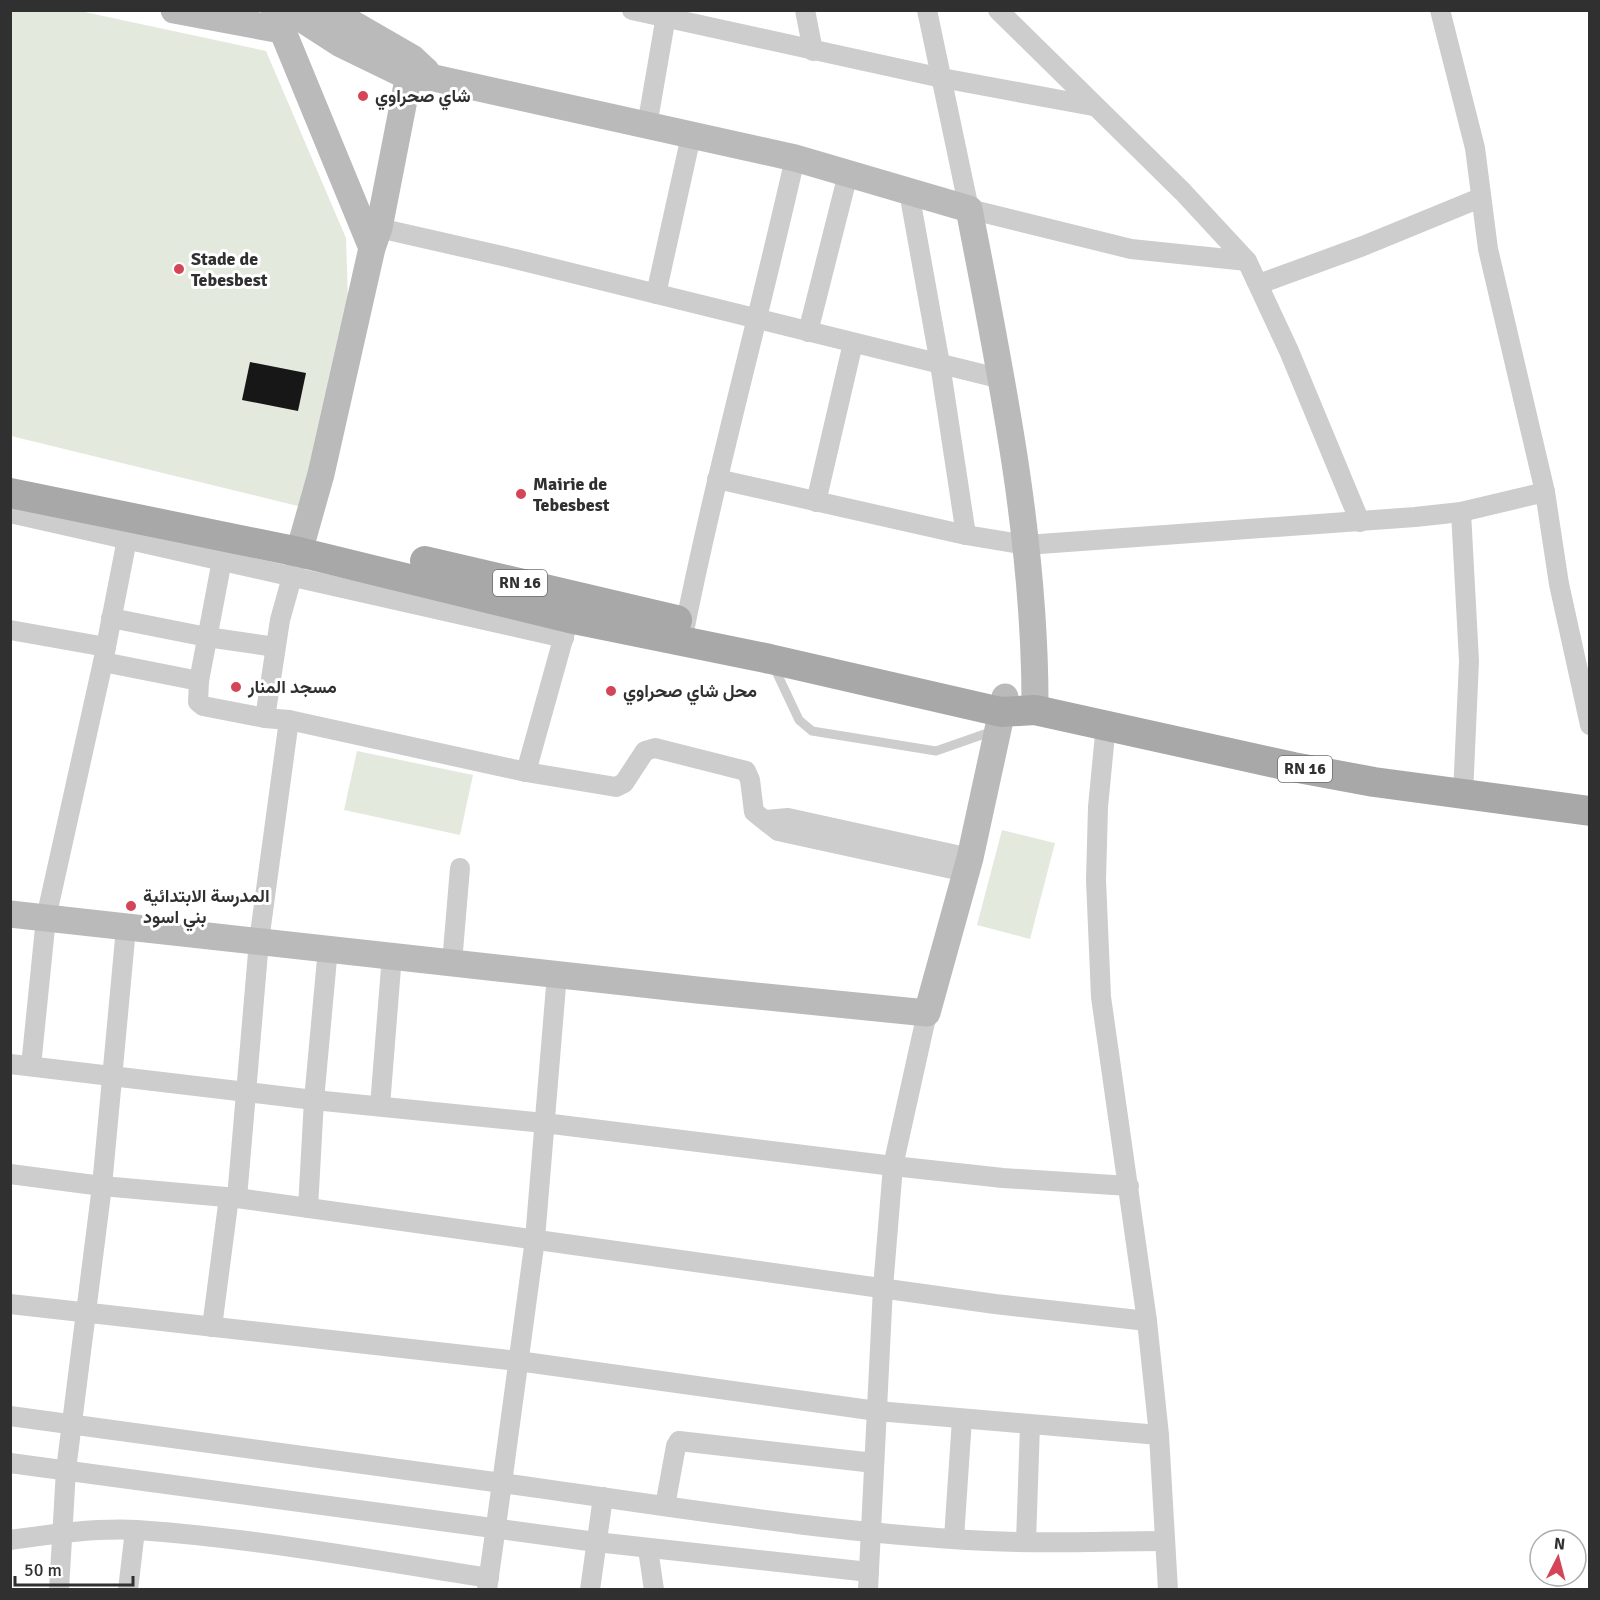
<svg xmlns="http://www.w3.org/2000/svg" width="1600" height="1600" viewBox="0 0 1600 1600" font-family="Signika,Vazirmatn,sans-serif">
<rect width="100%" height="100%" fill="#fff"/>
<!-- green -->
<g fill="#e4e9dd">
<polygon points="11,11 80,11 266,51 346,238 348,300 302,507 11,436"/>
<polygon points="357,751 473,775 460,835 344,810"/>
<polygon points="1002,830 1055,843 1030,939 977,925"/>
</g>
<!-- building -->
<polygon fill="#171717" points="250,362 306,373 298,411 242,400"/>
<g fill="none" stroke-linecap="round" stroke-linejoin="round">
<!-- lane -->
<polyline stroke="#cdcdcd" stroke-width="9" points="774,667 799,720 812,731 936,751 993,731"/>
<!-- street -->
<g stroke="#cdcdcd" stroke-width="20">
<polyline points="632,10 942,78 1093,106"/>
<polyline points="805,10 813,51"/>
<polyline points="927,10 969,209 1131,249 1247,261"/>
<polyline points="998,10 1183,192 1247,261 1289,351 1360,522"/>
<polyline points="1440,10 1475,148 1488,249 1545,492 1559,584 1590,725"/>
<polyline points="647,126 667,10"/>
<polyline points="909,192 940,364 966,535"/>
<polyline points="379,228 515,259 1002,379"/>
<polyline points="1259,284 1363,246 1480,198"/>
<polyline points="656,294 691,136"/>
<polyline points="808,332 848,174"/>
<polyline points="717,479 966,535 1026,545 1415,517 1461,512 1545,492"/>
<polyline points="816,502 853,343"/>
<polyline points="1461,512 1469,661 1463,795"/>
<polyline points="10,513 564,638"/>
<polyline points="222,560 199,681 198,702 203,706 265,718"/>
<polyline points="111,618 207,637 275,647"/>
<polyline points="10,630 106,647"/>
<path d="M683 636C715 476 759 318 795 158"/>
<polyline points="103,662 199,681"/>
<polyline points="289,720 526,772 616,787 624,783 645,751 655,748 746,771 750,780 754,812 778,831 966,872"/>
<polyline points="1106,724 1098,807 1096,880 1101,997 1147,1321 1159,1435 1168,1590"/>
<polyline points="526,772 567,625"/>
<polyline points="766,820 788,818 970,858"/>
<polyline points="452,963 460,868"/>
<polyline points="10,1064 314,1100 544,1123 893,1166 1003,1178 1129,1186"/>
<polyline points="31,1066 46,918 103,662 129,529"/>
<polyline points="380,1106 392,955"/>
<polyline points="10,1174 102,1186 237,1198 995,1304 1147,1321"/>
<polyline points="237,1198 259,941 289,720 265,718 280,620 299,552"/>
<polyline points="308,1208 314,1100 328,948"/>
<polyline points="10,1304 518,1361 877,1411 1159,1435"/>
<polyline points="212,1327 229,1197"/>
<polyline points="10,1416 502,1483 535,1239 557,974"/>
<polyline points="10,1463 596,1542 869,1572"/>
<polyline points="665,1506 676,1446 679,1441 874,1463"/>
<polyline points="954,1538 962,1419"/>
<path d="M10 1540C52 1534 95 1528 137 1530 255 1538 372 1560 489 1578"/>
<polyline points="1026,1542 1030,1425"/>
<polyline points="648,1549 654,1590"/>
<polyline points="59,1590 66,1470 102,1186 126,928"/>
<polyline points="128,1590 135,1530"/>
<path d="M487 1590 502 1483C663 1505 825 1533 988 1541 1047 1544 1106 1541 1165 1541"/>
<polyline points="590,1590 603,1497"/>
<polyline points="868,1590 883,1288 893,1166 927,1013"/>
</g>
<!-- secondary -->
<g stroke="#bababa" stroke-width="27">
<polyline points="174,10 281,30"/>
<polyline points="274,10 372,248"/>
<path d="M288 10 339 43 409 77 434 78 795 158 969 209C1001 374 1036 542 1035 710"/>
<polyline points="329,10 412,58 426,71"/>
<polyline points="299,552 321,474 372,248 379,228 412,59"/>
<polyline points="10,914 697,990 927,1013 970,858 1005,697"/>
</g>
<!-- primary -->
<g stroke="#a8a8a8" stroke-width="30">
<polyline points="10,493 299,552 569,618 770,659 1001,712 1035,710 1293,767 1374,782 1590,811"/>
<polyline points="425,561 677,620"/>
</g>
</g>
<!-- markers -->
<g fill="#d44558" stroke="#fff" stroke-width="2">
<circle cx="363" cy="96" r="6"/>
<circle cx="179" cy="269" r="6"/>
<circle cx="521" cy="494" r="6"/>
<circle cx="236" cy="687" r="6"/>
<circle cx="611" cy="691" r="6"/>
<circle cx="131" cy="906" r="6"/>
</g>
<g text-anchor="middle" dominant-baseline="central" stroke-width="6" stroke-linejoin="round" paint-order="stroke">
<!-- shield labels -->
<g fill="#fff" stroke="#6e6e6e" stroke-width="1.5">
<rect x="493" y="570" width="54" height="26" rx="4.5"/>
<rect x="1278" y="756" width="54" height="26" rx="4.5"/>
</g>
<g font-size="16" font-weight="bold" fill="#303030">
<text x="520" y="583">RN 16</text>
<text x="1305" y="769">RN 16</text>
</g>
<!-- poi labels -->
<g font-size="18" font-weight="bold" fill="#303030" stroke="#fff" text-anchor="start">
<text x="375" y="96">شاي صحراوي</text>
<text x="191" y="259">Stade de<tspan x="191" dy="21">Tebesbest</tspan></text>
<text x="533" y="484">Mairie de<tspan x="533" dy="21">Tebesbest</tspan></text>
<text x="248" y="687">مسجد المنار</text>
<text x="623" y="691">محل شاي صحراوي</text>
<text x="143" y="896">المدرسة الابتدائية<tspan x="143" dy="21">بني اسود</tspan></text>
</g>
</g>
<!-- border -->
<rect width="1600" height="1600" fill="none" stroke="#303030" stroke-width="24"/>
<!-- north arrow -->
<g transform="translate(1558 1558) rotate(6)"><circle r="28" fill="#ffffff" stroke="#acacac" stroke-width="1.5"/>
<path d="M0-4.5L10 22L0 15L-10 22Z" fill="#d44558"/>
<text y="-9" font-size="16" font-weight="bold" text-anchor="middle" fill="#303030">N</text>
</g>
<!-- scale -->
<path d="M15 1576v9h118v-9" fill="none" stroke="#303030" stroke-width="3"/>
<text x="24" y="1576" font-size="18" fill="#303030" stroke="#ffffff" stroke-width="4.5" paint-order="stroke">50 m</text>
</svg>
